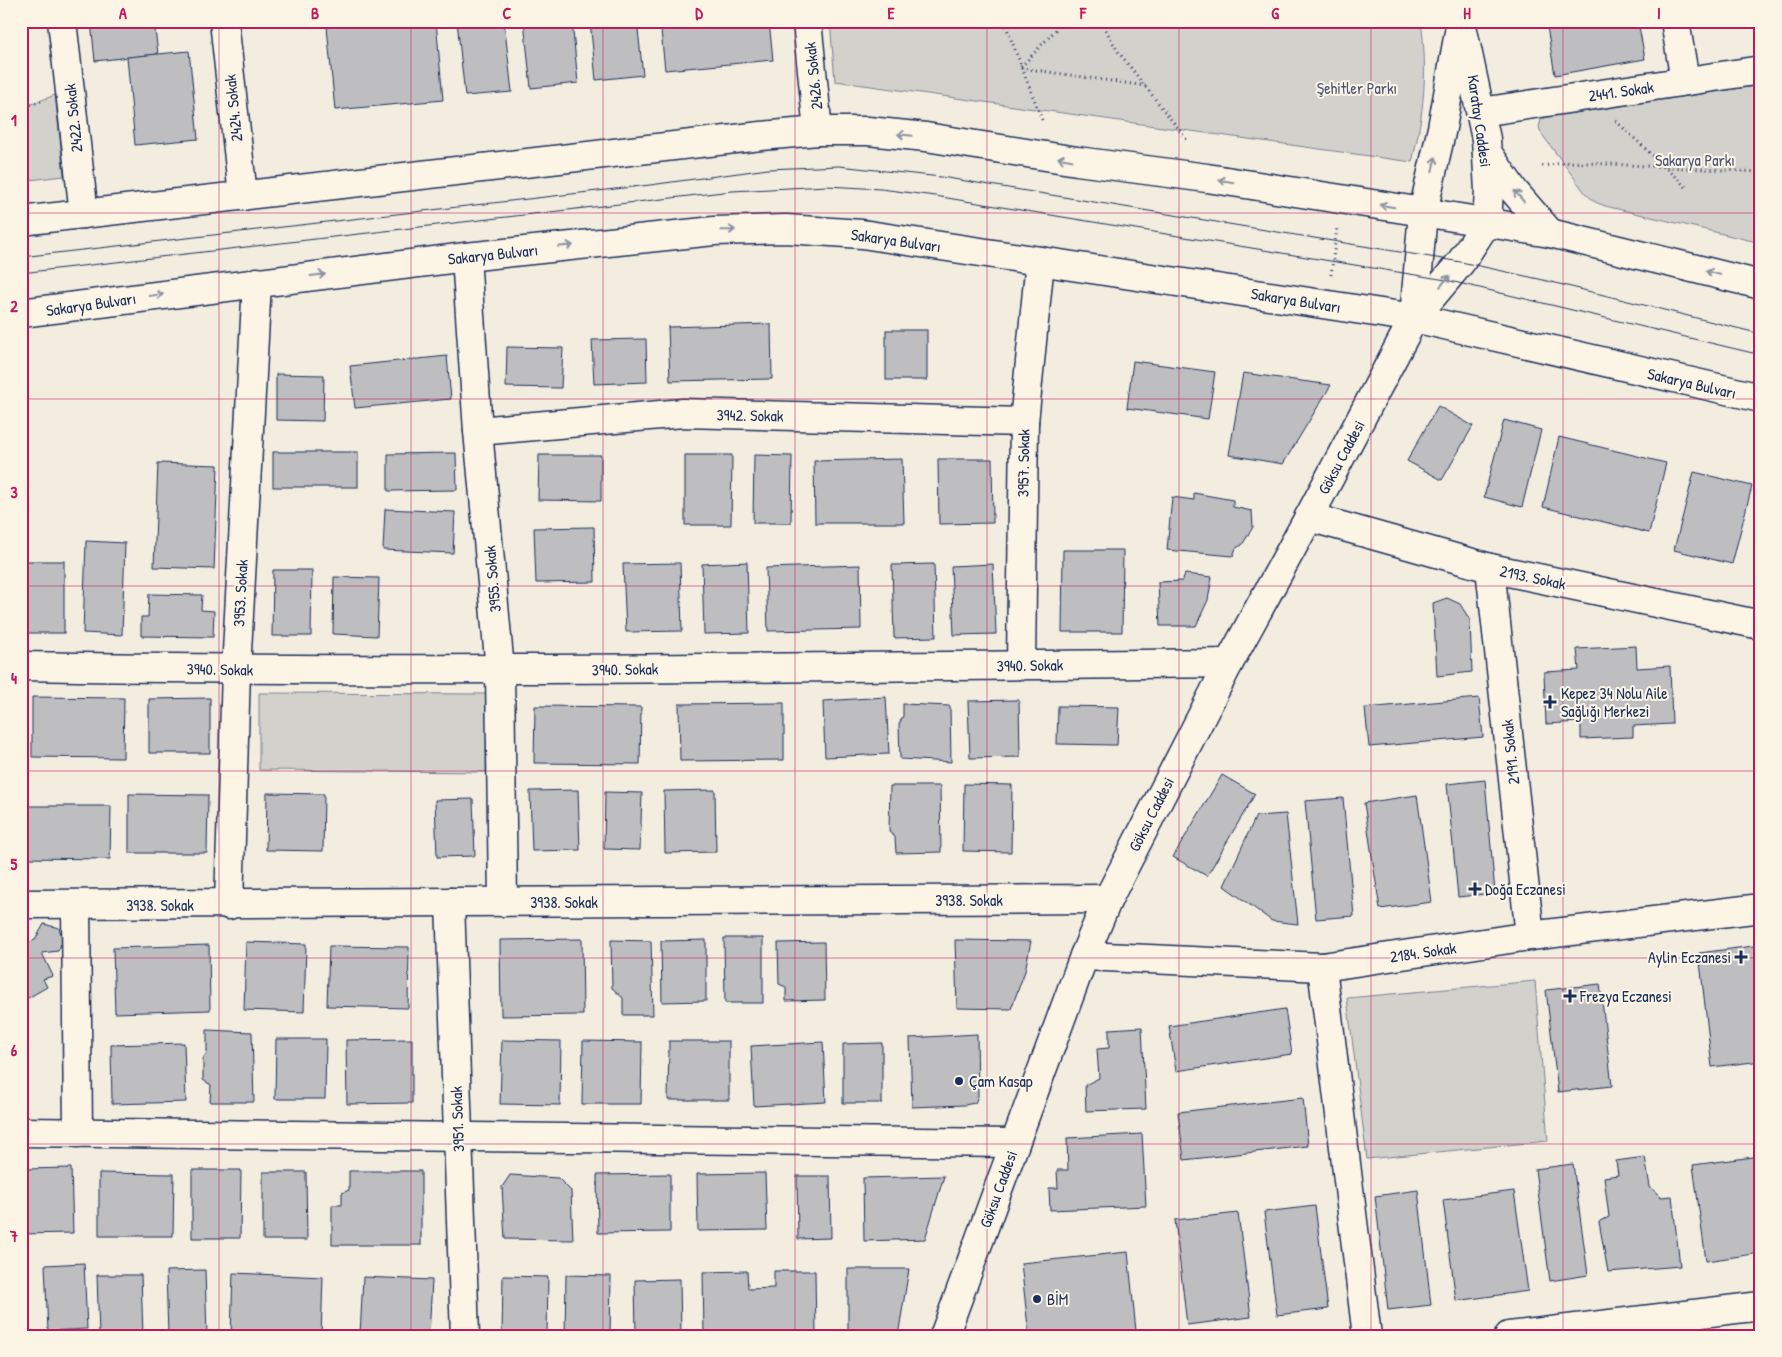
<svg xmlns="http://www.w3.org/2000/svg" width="1782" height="1357" viewBox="0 0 1782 1357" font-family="'Patrick Hand',sans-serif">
<rect width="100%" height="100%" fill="#f3ede0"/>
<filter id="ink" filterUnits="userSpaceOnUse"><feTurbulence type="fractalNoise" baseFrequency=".02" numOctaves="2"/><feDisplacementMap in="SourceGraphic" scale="10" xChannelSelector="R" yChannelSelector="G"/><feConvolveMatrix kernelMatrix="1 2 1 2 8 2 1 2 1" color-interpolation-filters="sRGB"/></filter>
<g filter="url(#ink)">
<!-- green -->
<g fill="#d3d1cc" stroke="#778095">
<path d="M830 21H1421C1428 72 1424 113 1412 162L835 81Z"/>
<polygon points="1761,85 1761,243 1605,206 1595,202 1586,194 1541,133 1539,127 1541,120 1547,117"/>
<polygon points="55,95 64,176 21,181 21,108"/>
<polygon points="259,693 487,694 486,772 259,770"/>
<polygon points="1535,981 1548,1141 1367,1159 1347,998"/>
</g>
<!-- building -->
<g fill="#bebec0" stroke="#1b2f5e">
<polygon points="91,21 154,21 158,54 95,61"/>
<polygon points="391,21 436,21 443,100 335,110 327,27"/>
<polygon points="457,21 504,21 512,92 465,96"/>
<polygon points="524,21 572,21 578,83 531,88"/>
<polygon points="590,21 637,21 643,75 596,80"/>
<polygon points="660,21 769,21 773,60 665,70"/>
<polygon points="1546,21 1638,21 1645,59 1555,75"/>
<polygon points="189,51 198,139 135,145 127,57"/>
<polygon points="21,72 29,93 21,96"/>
<polygon points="771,324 772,379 670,381 668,327"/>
<rect x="886" y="330" width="41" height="50"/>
<polygon points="646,339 647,382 594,384 592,340"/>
<polygon points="507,347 563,348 561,388 506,387"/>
<polygon points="447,356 451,399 355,408 350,366"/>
<polygon points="1133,361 1215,372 1208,419 1127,408"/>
<polygon points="1243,373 1331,385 1283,464 1229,455"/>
<polygon points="276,374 324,375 323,421 276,420"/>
<polygon points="1438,406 1473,426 1442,480 1407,461"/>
<polygon points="1504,420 1541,430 1522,507 1484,497"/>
<polygon points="1559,437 1666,463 1649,533 1543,507"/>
<rect x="273" y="452" width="85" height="35"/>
<polygon points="456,453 457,490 388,491 388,454"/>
<polygon points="539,455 601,455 601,501 538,500"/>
<polygon points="685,455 732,455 731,525 685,525"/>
<polygon points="754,455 792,456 791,523 753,523"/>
<polygon points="902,459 904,523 815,523 814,461"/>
<polygon points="938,459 992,459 993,523 939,524"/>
<polygon points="158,463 218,465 214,569 154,567"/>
<polygon points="1694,472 1752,486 1732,564 1674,550"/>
<polygon points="1194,493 1233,500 1233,507 1252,511 1253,527 1242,545 1236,548 1233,556 1167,550 1172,497 1194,500"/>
<polygon points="385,509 455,512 453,553 383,550"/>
<polygon points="594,527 595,582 536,583 534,528"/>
<polygon points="86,541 125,543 122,635 83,633"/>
<polygon points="1063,550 1123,550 1122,632 1062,632"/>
<rect x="21" y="561" width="43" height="72"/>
<polygon points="747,562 749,633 704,634 702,564"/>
<polygon points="680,563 682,631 626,632 623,564"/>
<polygon points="934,564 936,637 894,638 892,565"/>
<polygon points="993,564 996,634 954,635 951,566"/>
<polygon points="860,565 861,629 768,631 766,568"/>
<polygon points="273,570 312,570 311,636 272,636"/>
<polygon points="1185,574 1212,577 1208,600 1196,626 1160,626 1158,582 1182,581"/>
<polygon points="334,577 379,578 377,636 333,634"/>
<polygon points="149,594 202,595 201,610 214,611 213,637 141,636 141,617 148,617"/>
<polygon points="1447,598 1460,604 1470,620 1472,672 1437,676 1433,603"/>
<polygon points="1636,646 1637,668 1670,666 1672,724 1633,726 1633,737 1581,739 1581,722 1546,724 1544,672 1579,670 1577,649"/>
<polygon points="32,697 124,698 123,758 32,757"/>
<polygon points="886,697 889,754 825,757 823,701"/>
<polygon points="210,698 210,753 149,753 149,699"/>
<polygon points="1479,698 1483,737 1369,747 1365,708"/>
<polygon points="1019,700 1020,757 970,758 968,701"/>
<polygon points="784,703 784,760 680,761 679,704"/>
<polygon points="903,704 950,706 951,762 900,759 899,724 903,716"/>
<polygon points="535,706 641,707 640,764 534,763"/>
<polygon points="1058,706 1119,707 1117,745 1057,744"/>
<polygon points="1222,775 1255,794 1207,876 1173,857"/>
<polygon points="1485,780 1495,893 1458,897 1447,784"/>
<polygon points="964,784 1012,785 1011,852 963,851"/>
<polygon points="890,786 940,786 941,852 896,853 895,837 889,832"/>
<polygon points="578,790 580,850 532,851 530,791"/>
<polygon points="715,790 716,852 665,853 664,791"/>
<polygon points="605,792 642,793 640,850 604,849"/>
<polygon points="267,793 324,794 323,851 266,850"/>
<polygon points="129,794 208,795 207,853 129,853"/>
<polygon points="1417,795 1432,902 1380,909 1364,803"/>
<polygon points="1343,798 1354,916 1316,919 1305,801"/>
<polygon points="473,799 475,856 437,857 435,800"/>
<polygon points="21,806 111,806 110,859 21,858"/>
<polygon points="1286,814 1298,924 1272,921 1224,886 1256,816"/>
<polygon points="44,924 59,928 63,940 58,951 42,953 53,976 43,979 47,987 21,1002 21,930 27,943 35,940"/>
<polygon points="724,938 763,938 763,1003 725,1003"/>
<polygon points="582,939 583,1015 501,1016 500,940"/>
<polygon points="611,940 651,941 653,1015 623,1015 623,998 612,988"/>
<polygon points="706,940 706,1001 662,1002 661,941"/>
<polygon points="955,940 1031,941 1025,971 1011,1009 957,1008"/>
<polygon points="246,942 306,944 304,1012 244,1010"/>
<polygon points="824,942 825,1000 786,1001 786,987 779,984 778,943"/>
<polygon points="209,945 210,1010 115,1013 113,948"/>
<polygon points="1761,945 1761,1061 1712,1067 1699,953"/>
<polygon points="329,946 409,947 408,1008 327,1006"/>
<polygon points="1600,984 1612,1086 1558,1092 1546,990"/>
<polygon points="1285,1009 1292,1054 1176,1071 1169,1026"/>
<polygon points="1142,1027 1146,1109 1086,1111 1085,1085 1099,1078 1097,1049 1109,1048 1109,1029"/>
<polygon points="207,1030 252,1032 254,1102 210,1102 211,1085 203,1080 203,1059 207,1052"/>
<polygon points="977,1034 978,1096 975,1103 964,1105 912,1107 910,1038"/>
<polygon points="276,1039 326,1039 325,1099 275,1099"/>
<polygon points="412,1039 412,1103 347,1104 346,1040"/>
<polygon points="502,1040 561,1041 560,1105 500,1104"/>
<polygon points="583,1041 642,1042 641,1104 582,1104"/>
<polygon points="669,1041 729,1041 729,1100 668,1100"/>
<polygon points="823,1042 826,1102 754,1106 751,1046"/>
<polygon points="184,1043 186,1102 112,1104 111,1045"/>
<polygon points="882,1043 882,1103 843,1103 843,1044"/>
<polygon points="1303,1098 1308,1146 1184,1160 1178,1112"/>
<polygon points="1142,1134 1146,1206 1050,1210 1049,1188 1058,1188 1057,1170 1068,1170 1067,1138"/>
<polygon points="1761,1156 1761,1253 1706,1261 1693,1165"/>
<polygon points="1645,1157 1650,1187 1661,1197 1672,1196 1680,1266 1608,1272 1599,1222 1609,1217 1604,1177 1618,1175 1616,1161"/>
<polygon points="1573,1164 1588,1275 1550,1281 1535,1169"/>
<polygon points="71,1168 73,1233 21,1234 21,1169"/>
<polygon points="192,1170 241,1170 240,1238 192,1238"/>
<polygon points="349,1171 421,1171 421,1245 332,1245 332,1205 342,1205 342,1193 349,1190"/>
<polygon points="263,1172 306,1172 307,1240 263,1240"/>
<polygon points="99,1173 174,1174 173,1236 99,1236"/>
<polygon points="765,1173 767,1230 698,1231 697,1174"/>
<polygon points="670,1174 670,1232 598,1233 597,1175"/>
<polygon points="510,1175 558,1178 571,1191 573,1240 505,1239 502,1187"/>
<polygon points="797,1176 830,1176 831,1238 798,1239"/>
<polygon points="944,1176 925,1239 864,1241 863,1178"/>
<polygon points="1418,1190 1431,1305 1388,1310 1375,1196"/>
<polygon points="1514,1191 1528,1291 1456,1301 1443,1200"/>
<polygon points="1315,1206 1328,1309 1277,1315 1264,1212"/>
<polygon points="1238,1213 1251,1317 1187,1325 1175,1220"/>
<polygon points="1128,1252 1136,1331 1093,1336 1029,1336 1021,1263"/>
<polygon points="84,1263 87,1329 48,1331 45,1265"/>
<polygon points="848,1269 909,1269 898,1336 848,1336"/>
<polygon points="205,1270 207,1336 168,1336 166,1271"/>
<polygon points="747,1271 748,1289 774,1288 774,1271 815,1271 816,1336 704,1336 703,1272"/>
<polygon points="233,1273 323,1277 321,1336 231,1336"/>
<polygon points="97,1275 141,1275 143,1336 99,1336"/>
<polygon points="566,1275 611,1276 610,1336 565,1336"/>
<polygon points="503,1276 548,1277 547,1336 502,1336"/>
<polygon points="363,1277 432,1280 429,1336 360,1335"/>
<polygon points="680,1279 681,1336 636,1336 635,1280"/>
</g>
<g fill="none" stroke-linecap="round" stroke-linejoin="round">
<defs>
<g id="street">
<polyline points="62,21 84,214"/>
<polyline points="224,21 243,196"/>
<polyline points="807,21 818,131"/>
<polyline points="1675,21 1685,81"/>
<polyline points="1481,112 1761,70"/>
<polyline points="466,257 478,431 500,670 503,902"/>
<polyline points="478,431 683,413 1024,422"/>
<polyline points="1309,517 1490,568 1761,625"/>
<polyline points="1490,568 1530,936"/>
<polyline points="1021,665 1024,422 1040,261"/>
<path d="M21 666C424 673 826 667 1229 663"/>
<polyline points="450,902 465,1336"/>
<polyline points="21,904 1108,899"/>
<polyline points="76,905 78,1133"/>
<polyline points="229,905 236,670 257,282"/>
<polyline points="1084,956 1322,967 1530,936 1761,908"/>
<polyline points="1322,967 1367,1336"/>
<polyline points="21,1132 1015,1143"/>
<polyline points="1509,1336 1761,1306"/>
</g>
<g id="secondary">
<polyline points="1461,21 1486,139 1489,191 1487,222"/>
<polyline points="1487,152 1514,191 1550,233"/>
<polyline points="1423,212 1442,128 1459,32"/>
<polyline points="944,1336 1084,956 1108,899 1229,663 1309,517 1414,318"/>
</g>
<g id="primary">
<polyline points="21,221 761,136 818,131 868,131 926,137 1077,161 1207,178 1423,212 1550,233 1761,285"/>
<polyline points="21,313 466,257 714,231 786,229 862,234 1414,318 1761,398"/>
<polyline points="1414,318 1461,262 1487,222"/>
<polyline points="1414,318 1423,212"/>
</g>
</defs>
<!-- street casing -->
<use href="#street" stroke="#1b2f5e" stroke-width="31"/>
<!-- secondary casing -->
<use href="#secondary" stroke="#1b2f5e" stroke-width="31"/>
<!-- primary casing -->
<use href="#primary" stroke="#1b2f5e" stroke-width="31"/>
<!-- path -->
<g stroke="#1b2f5e" stroke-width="3" stroke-dasharray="1 4" stroke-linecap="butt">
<polyline points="1004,21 1042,120"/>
<polyline points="1101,21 1117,50 1187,140"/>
<polyline points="1021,67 1064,21"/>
<polyline points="1021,68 1146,86"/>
<polyline points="21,108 41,101"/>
<polyline points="1616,121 1687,188"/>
<polyline points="1542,166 1570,162 1761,172"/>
<polyline points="1331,275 1337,227"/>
</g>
<!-- street -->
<use href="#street" stroke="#fcf5e5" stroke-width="28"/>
<!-- secondary -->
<use href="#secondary" stroke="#fcf5e5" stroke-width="28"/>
<!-- primary -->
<use href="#primary" stroke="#fcf5e5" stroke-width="28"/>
<!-- tram -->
<g stroke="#1b2f5e" stroke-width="1">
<polyline points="21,257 650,185 768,169 839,166 941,177 1461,262 1539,279 1761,334"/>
<polyline points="21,273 732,191 827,186 881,189 935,196 1446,280 1761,355"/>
</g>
</g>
<!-- one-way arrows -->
<defs><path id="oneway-shaft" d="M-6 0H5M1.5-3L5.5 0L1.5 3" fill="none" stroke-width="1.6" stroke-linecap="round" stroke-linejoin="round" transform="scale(1.25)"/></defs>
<g stroke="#8c92a2">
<use href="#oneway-shaft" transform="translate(905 135) rotate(-174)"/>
<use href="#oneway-shaft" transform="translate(1065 159) rotate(-171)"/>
<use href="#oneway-shaft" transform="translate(1434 164) rotate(-77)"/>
<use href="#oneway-shaft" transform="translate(1226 181) rotate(-171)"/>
<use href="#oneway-shaft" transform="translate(1519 196) rotate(-130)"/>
<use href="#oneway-shaft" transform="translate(1387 206) rotate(-171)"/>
<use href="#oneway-shaft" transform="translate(728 230) rotate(-1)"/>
<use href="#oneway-shaft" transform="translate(566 246) rotate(-6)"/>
<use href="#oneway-shaft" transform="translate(1713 273) rotate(-166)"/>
<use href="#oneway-shaft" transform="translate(318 275) rotate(-7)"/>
<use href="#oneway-shaft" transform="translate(1445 281) rotate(-50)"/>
<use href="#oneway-shaft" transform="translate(156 295) rotate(-8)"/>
</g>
</g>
<!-- grid -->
<path fill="none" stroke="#c2185b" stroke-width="1" stroke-opacity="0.55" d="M219 21V1336M411 21V1336M603 21V1336M795 21V1336M987 21V1336M1179 21V1336M1371 21V1336M1563 21V1336M21 213H1761M21 399H1761M21 586H1761M21 771H1761M21 958H1761M21 1144H1761"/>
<!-- markers -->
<g fill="#1b2f5e" stroke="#fcf5e5" stroke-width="2">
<path d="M1547.5 694.5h5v5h5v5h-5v5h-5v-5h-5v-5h5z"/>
<path d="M1472.5 881.5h5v5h5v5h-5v5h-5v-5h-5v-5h5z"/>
<path d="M1738.5 949.5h5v5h5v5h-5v5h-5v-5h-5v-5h5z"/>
<path d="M1567.5 988.5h5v5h5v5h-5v5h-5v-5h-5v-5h5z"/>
<circle cx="959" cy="1081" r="5"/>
<circle cx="1037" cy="1299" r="5"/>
</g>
<g text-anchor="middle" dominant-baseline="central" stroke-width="4" stroke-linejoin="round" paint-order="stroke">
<!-- street labels -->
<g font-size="16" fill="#1b2f5e" stroke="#fcf5e5">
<text transform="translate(813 76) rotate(-96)">2426. Sokak</text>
<text transform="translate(1621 91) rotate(-8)">2441. Sokak</text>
<text transform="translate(233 108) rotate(-96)">2424. Sokak</text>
<text transform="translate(73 118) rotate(-96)">2422. Sokak</text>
<text transform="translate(1480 121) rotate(82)">Karatay Caddesi</text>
<text transform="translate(896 240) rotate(8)">Sakarya Bulvarı</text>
<text transform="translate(493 254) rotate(-6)">Sakarya Bulvarı</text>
<text transform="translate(1296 300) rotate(9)">Sakarya Bulvarı</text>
<text transform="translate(91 304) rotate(-8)">Sakarya Bulvarı</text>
<text transform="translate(1692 383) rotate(13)">Sakarya Bulvarı</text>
<text transform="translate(750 415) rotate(1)">3942. Sokak</text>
<text transform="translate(1341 457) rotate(-62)">Göksu Caddesi</text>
<text transform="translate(1023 463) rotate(-89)">3957. Sokak</text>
<text transform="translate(1533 577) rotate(12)">2193. Sokak</text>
<text transform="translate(492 579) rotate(-95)">3955. Sokak</text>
<text transform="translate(240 593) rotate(-87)">3953. Sokak</text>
<text transform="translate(1030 665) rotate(-1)">3940. Sokak</text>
<text transform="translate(220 669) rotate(1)">3940. Sokak</text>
<text transform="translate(625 669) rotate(-1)">3940. Sokak</text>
<text transform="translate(1510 752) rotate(-96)">2191. Sokak</text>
<text transform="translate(1151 814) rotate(-63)">Göksu Caddesi</text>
<text x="969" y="900">3938. Sokak</text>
<text x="564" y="902">3938. Sokak</text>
<text x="160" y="905">3938. Sokak</text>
<text transform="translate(1423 952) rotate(-8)">2184. Sokak</text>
<text transform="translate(457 1119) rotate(-92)">3951. Sokak</text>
<text transform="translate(998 1189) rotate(-70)">Göksu Caddesi</text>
</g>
<!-- park labels -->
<g font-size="16" fill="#49587a" stroke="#fcf5e5">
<text x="1357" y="88">Şehitler Parkı</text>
<text x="1695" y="160">Sakarya Parkı</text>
</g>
<!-- poi labels -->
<g font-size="16" fill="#1b2f5e" stroke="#fcf5e5" text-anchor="start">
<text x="1561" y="693">Kepez 34 Nolu Aile<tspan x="1561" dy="18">Sağlığı Merkezi</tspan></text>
<text x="1485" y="889">Doğa Eczanesi</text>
<text x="1731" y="957" text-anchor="end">Aylin Eczanesi</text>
<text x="1580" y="996">Frezya Eczanesi</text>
<text x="969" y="1081">Çam Kasap</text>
<text x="1047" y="1299">BİM</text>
</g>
</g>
<!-- margin -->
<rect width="1782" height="1357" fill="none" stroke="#fcf5e5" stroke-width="55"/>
<rect x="28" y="28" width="1726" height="1302" fill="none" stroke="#c2185b" stroke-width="2"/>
<g font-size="16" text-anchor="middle" font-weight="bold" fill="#c2185b">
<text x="123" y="19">A</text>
<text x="315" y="19">B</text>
<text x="507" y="19">C</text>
<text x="699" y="19">D</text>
<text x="891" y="19">E</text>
<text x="1083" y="19">F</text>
<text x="1275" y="19">G</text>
<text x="1467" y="19">H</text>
<text x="1659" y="19">I</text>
<text x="14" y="126">1</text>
<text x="14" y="312">2</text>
<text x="14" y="498">3</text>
<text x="14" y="684">4</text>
<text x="14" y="870">5</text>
<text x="14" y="1056">6</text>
<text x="14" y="1242">7</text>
</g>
</svg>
